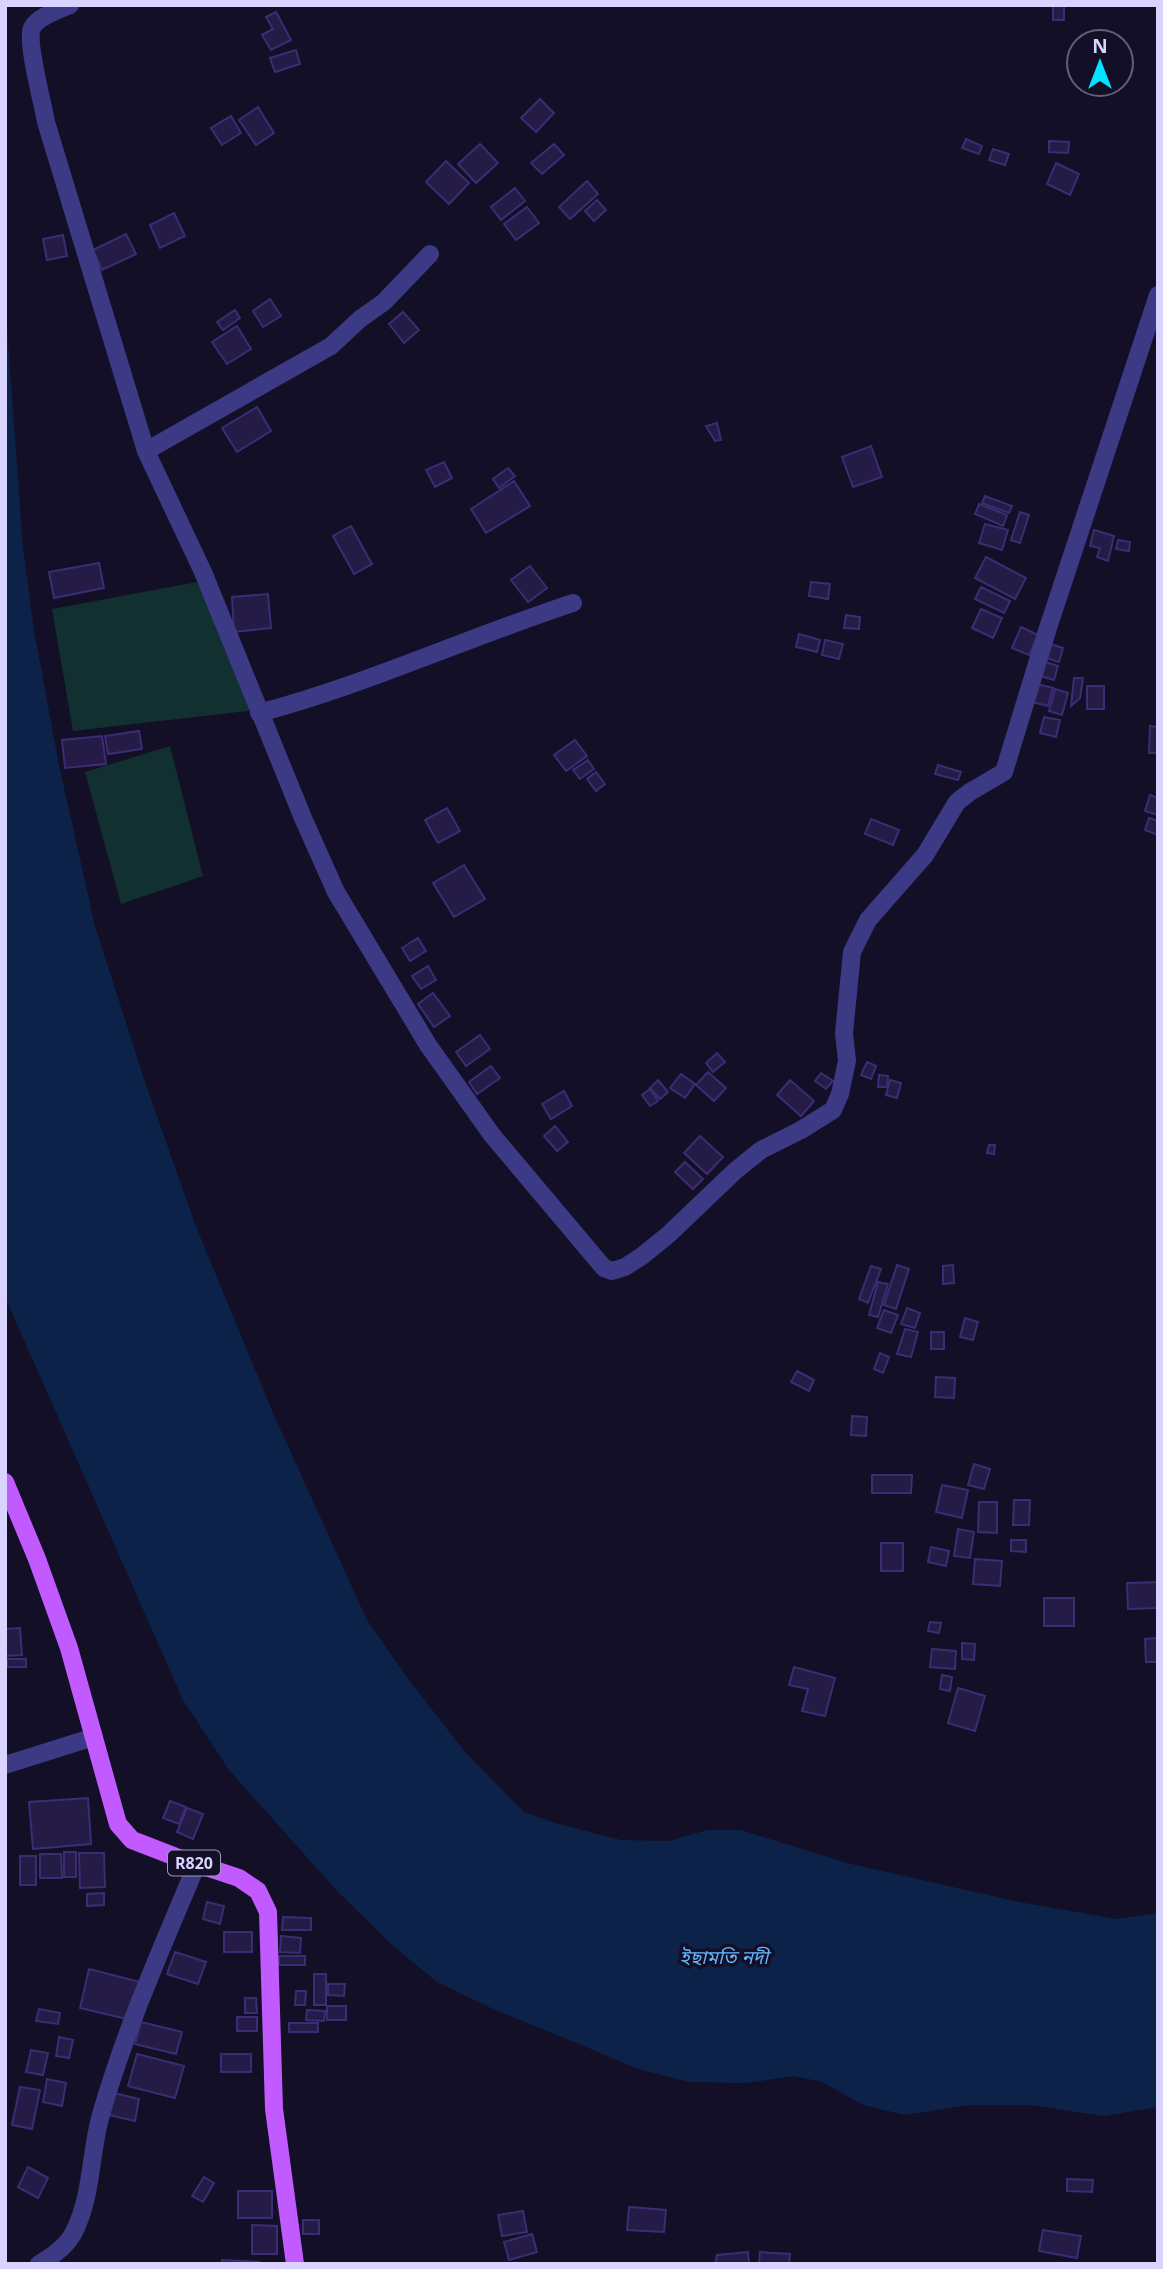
<svg xmlns="http://www.w3.org/2000/svg" width="1163" height="2269" viewBox="0 0 1163 2269" font-family="'Open Sans','Noto Sans Bengali',sans-serif">
<rect width="100%" height="100%" fill="#130f26"/>
<!-- green -->
<g fill="#12302f">
<polygon points="197,582 257,710 73,731 52,609"/>
<polygon points="170,746 203,876 121,904 85,772"/>
</g>
<!-- water -->
<polygon fill="#0c2248" points="5,300 23,548 34,630 59,765 95,926 145,1082 195,1224 273,1413 367,1620 409,1680 465,1752 524,1812 555,1823 621,1840 669,1841 707,1830 741,1830 847,1863 1019,1902 1117,1919 1158,1913 1158,2107 1104,2116 1030,2105 969,2105 905,2115 863,2105 822,2082 794,2076 746,2083 689,2082 638,2069 586,2047 491,2008 437,1982 392,1945 338,1892 229,1770 183,1700 5,1297"/>
<!-- building -->
<g fill="#241b47" stroke="#3b2d73" stroke-width="2">
<rect x="1053" y="5" width="11" height="15"/>
<polygon points="276,12 291,40 271,50 262,35 273,29 266,17"/>
<polygon points="296,50 300,64 275,72 270,58"/>
<polygon points="540,99 554,113 536,132 521,118"/>
<polygon points="258,107 274,133 256,145 239,120"/>
<polygon points="231,116 241,133 222,145 211,128"/>
<polygon points="966,139 982,146 979,154 962,148"/>
<polygon points="1049,141 1069,142 1068,153 1049,152"/>
<polygon points="480,144 498,163 476,183 458,164"/>
<polygon points="554,144 564,155 542,174 531,163"/>
<polygon points="993,149 1009,154 1005,165 989,160"/>
<polygon points="446,161 469,183 449,204 426,182"/>
<polygon points="1056,163 1079,174 1070,195 1047,184"/>
<polygon points="587,181 598,194 570,219 559,207"/>
<polygon points="515,188 525,201 501,220 491,207"/>
<polygon points="597,200 606,210 594,221 585,211"/>
<polygon points="527,207 539,223 516,240 504,224"/>
<polygon points="174,213 185,236 160,248 150,225"/>
<polygon points="126,234 136,254 102,270 93,250"/>
<polygon points="63,235 67,256 47,260 43,239"/>
<polygon points="270,299 281,316 263,327 253,311"/>
<polygon points="235,310 240,318 223,330 217,322"/>
<polygon points="403,312 419,330 404,343 389,324"/>
<polygon points="237,326 251,349 227,364 212,342"/>
<polygon points="257,407 271,431 237,452 222,428"/>
<polygon points="717,423 721,440 715,441 706,426"/>
<polygon points="871,446 882,477 853,487 842,457"/>
<polygon points="444,462 452,478 435,487 426,470"/>
<polygon points="508,468 515,476 499,488 493,479"/>
<polygon points="514,481 530,506 486,533 471,509"/>
<polygon points="985,496 1012,506 1009,513 982,503"/>
<polygon points="979,504 1007,515 1003,526 975,514"/>
<polygon points="1020,512 1029,515 1020,543 1011,540"/>
<polygon points="985,524 1008,530 1002,550 979,543"/>
<polygon points="351,526 372,564 354,574 333,536"/>
<polygon points="1094,530 1114,536 1108,561 1097,557 1100,548 1090,546"/>
<polygon points="1118,540 1130,542 1129,551 1116,549"/>
<polygon points="986,557 1026,578 1015,599 975,578"/>
<polygon points="99,563 104,588 54,598 49,572"/>
<polygon points="530,566 547,588 528,602 511,580"/>
<polygon points="811,582 830,584 828,599 809,596"/>
<polygon points="981,587 1010,601 1004,613 975,599"/>
<polygon points="268,594 271,628 234,632 232,597"/>
<polygon points="981,609 1002,618 993,638 972,628"/>
<polygon points="846,615 860,617 859,629 844,628"/>
<polygon points="1021,627 1038,635 1029,655 1012,648"/>
<polygon points="799,634 820,640 817,652 796,647"/>
<polygon points="825,640 843,644 839,659 822,655"/>
<polygon points="1047,643 1063,648 1059,662 1043,657"/>
<polygon points="1042,661 1058,666 1054,680 1037,675"/>
<polygon points="1074,678 1083,678 1080,698 1071,706"/>
<polygon points="1033,683 1053,688 1048,706 1028,701"/>
<rect x="1087" y="686" width="17" height="23"/>
<polygon points="1055,689 1068,693 1062,715 1049,711"/>
<polygon points="1044,717 1060,720 1056,737 1040,733"/>
<polygon points="1150,726 1158,727 1158,753 1149,753"/>
<polygon points="139,731 142,749 108,754 105,736"/>
<polygon points="102,736 106,764 65,768 62,740"/>
<polygon points="575,740 587,756 566,771 554,755"/>
<polygon points="588,760 594,769 580,779 573,770"/>
<polygon points="938,765 961,772 958,780 935,774"/>
<polygon points="596,772 605,784 596,791 587,779"/>
<polygon points="1150,795 1158,798 1158,815 1145,811"/>
<polygon points="447,808 460,831 438,843 425,820"/>
<polygon points="1149,818 1158,821 1158,835 1145,830"/>
<polygon points="871,819 899,830 893,845 865,834"/>
<polygon points="464,865 485,899 454,917 433,883"/>
<polygon points="418,938 426,951 410,961 402,948"/>
<polygon points="428,966 436,980 421,989 412,976"/>
<polygon points="433,993 450,1016 434,1027 418,1004"/>
<polygon points="480,1035 490,1049 466,1066 456,1052"/>
<polygon points="717,1053 725,1062 713,1072 706,1063"/>
<polygon points="867,1062 876,1066 871,1079 861,1075"/>
<polygon points="491,1066 500,1078 477,1094 469,1082"/>
<polygon points="708,1072 726,1088 714,1101 696,1085"/>
<polygon points="821,1073 833,1081 826,1089 815,1081"/>
<polygon points="681,1074 695,1084 685,1098 670,1088"/>
<polygon points="879,1075 888,1076 887,1087 878,1087"/>
<polygon points="658,1080 668,1092 660,1099 650,1088"/>
<polygon points="790,1080 814,1101 801,1116 777,1095"/>
<polygon points="890,1080 901,1083 897,1098 886,1095"/>
<polygon points="650,1089 658,1101 650,1106 642,1095"/>
<polygon points="564,1091 572,1106 551,1119 542,1104"/>
<polygon points="555,1126 568,1142 557,1151 544,1136"/>
<polygon points="700,1136 723,1157 707,1174 684,1153"/>
<polygon points="989,1145 995,1145 994,1154 987,1153"/>
<polygon points="685,1162 703,1179 693,1189 675,1172"/>
<polygon points="897,1265 909,1269 896,1309 884,1305"/>
<polygon points="953,1265 954,1283 943,1284 943,1266"/>
<polygon points="871,1266 881,1269 868,1303 859,1299"/>
<polygon points="878,1282 888,1284 878,1317 869,1315"/>
<polygon points="907,1308 920,1313 915,1328 901,1324"/>
<polygon points="884,1310 898,1315 891,1333 877,1328"/>
<polygon points="965,1318 978,1322 973,1340 960,1337"/>
<polygon points="905,1329 918,1332 911,1357 897,1354"/>
<rect x="931" y="1332" width="13" height="17"/>
<polygon points="880,1353 889,1357 883,1373 874,1369"/>
<polygon points="797,1371 814,1380 809,1391 791,1382"/>
<polygon points="936,1377 955,1378 954,1398 935,1397"/>
<polygon points="852,1416 867,1417 866,1436 851,1435"/>
<polygon points="974,1464 990,1469 984,1489 968,1485"/>
<polygon points="872,1475 912,1475 911,1493 872,1493"/>
<polygon points="942,1485 968,1490 962,1518 936,1512"/>
<polygon points="1014,1500 1030,1500 1029,1525 1013,1525"/>
<polygon points="979,1502 997,1502 997,1533 978,1532"/>
<polygon points="958,1529 974,1532 970,1558 954,1556"/>
<polygon points="1011,1540 1026,1540 1026,1552 1011,1551"/>
<rect x="881" y="1543" width="22" height="28"/>
<polygon points="931,1547 949,1551 946,1566 928,1562"/>
<polygon points="975,1559 1002,1561 1000,1586 973,1584"/>
<polygon points="1158,1582 1158,1608 1128,1609 1127,1583"/>
<rect x="1044" y="1598" width="30" height="28"/>
<polygon points="930,1622 941,1623 939,1633 928,1631"/>
<polygon points="20,1628 22,1655 5,1656 5,1629"/>
<polygon points="1158,1638 1158,1662 1146,1662 1145,1639"/>
<polygon points="962,1643 975,1644 974,1660 962,1659"/>
<polygon points="932,1649 956,1651 955,1669 930,1667"/>
<rect x="7" y="1659" width="19" height="8"/>
<polygon points="794,1667 835,1678 825,1716 802,1711 808,1689 789,1685"/>
<polygon points="942,1675 952,1677 950,1691 940,1689"/>
<polygon points="958,1688 985,1696 975,1731 948,1723"/>
<polygon points="88,1798 91,1844 33,1849 29,1802"/>
<polygon points="170,1801 186,1807 179,1824 163,1818"/>
<polygon points="187,1808 203,1814 193,1839 177,1832"/>
<rect x="64" y="1852" width="12" height="25"/>
<polygon points="79,1853 104,1853 105,1887 80,1888"/>
<polygon points="40,1854 61,1854 62,1878 40,1878"/>
<rect x="20" y="1856" width="16" height="29"/>
<polygon points="104,1893 104,1905 87,1906 87,1894"/>
<polygon points="207,1902 224,1906 220,1924 203,1919"/>
<polygon points="283,1917 311,1918 311,1930 282,1930"/>
<rect x="224" y="1932" width="28" height="20"/>
<polygon points="281,1936 301,1938 300,1953 280,1952"/>
<polygon points="175,1952 206,1962 198,1984 167,1974"/>
<rect x="279" y="1956" width="26" height="9"/>
<polygon points="89,1969 140,1982 131,2020 80,2008"/>
<rect x="314" y="1974" width="12" height="31"/>
<polygon points="328,1984 345,1984 344,1996 328,1995"/>
<polygon points="296,1991 306,1991 305,2005 295,2005"/>
<polygon points="245,1998 256,1998 257,2013 245,2013"/>
<rect x="327" y="2006" width="19" height="14"/>
<polygon points="39,2009 60,2013 58,2024 36,2021"/>
<polygon points="307,2010 325,2011 324,2021 306,2020"/>
<rect x="237" y="2017" width="20" height="14"/>
<polygon points="141,2022 182,2032 176,2054 135,2044"/>
<rect x="289" y="2023" width="29" height="9"/>
<polygon points="59,2037 73,2040 69,2058 56,2056"/>
<polygon points="31,2050 48,2053 43,2075 26,2072"/>
<polygon points="137,2054 184,2066 175,2098 128,2086"/>
<rect x="221" y="2054" width="30" height="18"/>
<polygon points="47,2079 66,2083 62,2106 43,2102"/>
<polygon points="20,2087 40,2090 32,2129 12,2125"/>
<polygon points="114,2093 139,2099 135,2121 109,2115"/>
<polygon points="28,2167 48,2178 38,2198 18,2187"/>
<polygon points="204,2177 214,2183 203,2202 192,2196"/>
<polygon points="1067,2179 1093,2180 1092,2192 1067,2191"/>
<rect x="238" y="2191" width="34" height="27"/>
<polygon points="629,2207 666,2210 664,2232 627,2230"/>
<polygon points="523,2211 527,2232 502,2236 498,2215"/>
<rect x="303" y="2220" width="16" height="14"/>
<polygon points="252,2225 277,2226 277,2254 252,2254"/>
<polygon points="1043,2230 1081,2236 1077,2258 1039,2251"/>
<polygon points="532,2234 537,2252 509,2260 504,2242"/>
<polygon points="748,2252 749,2264 715,2264 717,2255"/>
<polygon points="760,2252 790,2254 789,2264 759,2264"/>
<polygon points="222,2260 259,2262 258,2264 222,2264"/>
</g>
<g fill="none" stroke-linecap="round" stroke-linejoin="round">
<!-- minor -->
<g stroke="#3d3a85" stroke-width="18">
<path d="M70 5C59 10 37 17 32 28 26 41 43 104 46 122L146 451 203 572 303 818 336 892 428 1045 492 1135 604 1268 612 1271 625 1267 642 1256 668 1235 735 1171 761 1150 801 1130 833 1110 840 1094 847 1061 844 1033 852 952 868 920 925 855 957 802 970 792 1004 772 1047 631 1158 295"/>
<polyline points="146,451 331,346 360,319 384,302 430,254"/>
<path d="M259 713C365 685 469 637 573 603"/>
<polyline points="5,1765 94,1737"/>
<path d="M39 2264C53 2256 67 2246 74 2232 92 2196 90 2156 100 2118 125 2030 162 1947 197 1864"/>
</g>
<!-- major -->
<polyline stroke="#c25bff" stroke-width="18" points="5,1482 37,1559 69,1648 118,1824 132,1840 176,1857 239,1878 258,1891 268,1912 274,2109 295,2264"/>
</g>
<g text-anchor="middle" dominant-baseline="central" stroke-width="7" stroke-linejoin="round" paint-order="stroke">
<!-- shield labels -->
<rect fill="#130f26" stroke="#9e99be" stroke-width="2" x="168" y="1850.5" width="52" height="25" rx="5"/>
<g font-size="16" font-weight="bold" fill="#d9d4ff">
<text x="194" y="1863">R820</text>
</g>
<!-- water labels -->
<g font-size="19" font-style="italic" fill="#62b6ff" stroke="#130f26">
<text x="724" y="1957">ইছামতি নদী</text>
</g>
</g>
<!-- border -->
<rect width="1163" height="2269" fill="none" stroke="#d9d4ff" stroke-width="14"/>
<!-- north arrow -->
<g transform="translate(1100 63)"><circle r="33" fill="#130f26" stroke="#625e7d" stroke-width="2"/>
<path d="M0-5L12 26L0 18L-12 26Z" fill="#00e5ff"/>
<text y="-10" font-size="19" font-weight="bold" text-anchor="middle" fill="#d9d4ff">N</text>
</g>
</svg>
